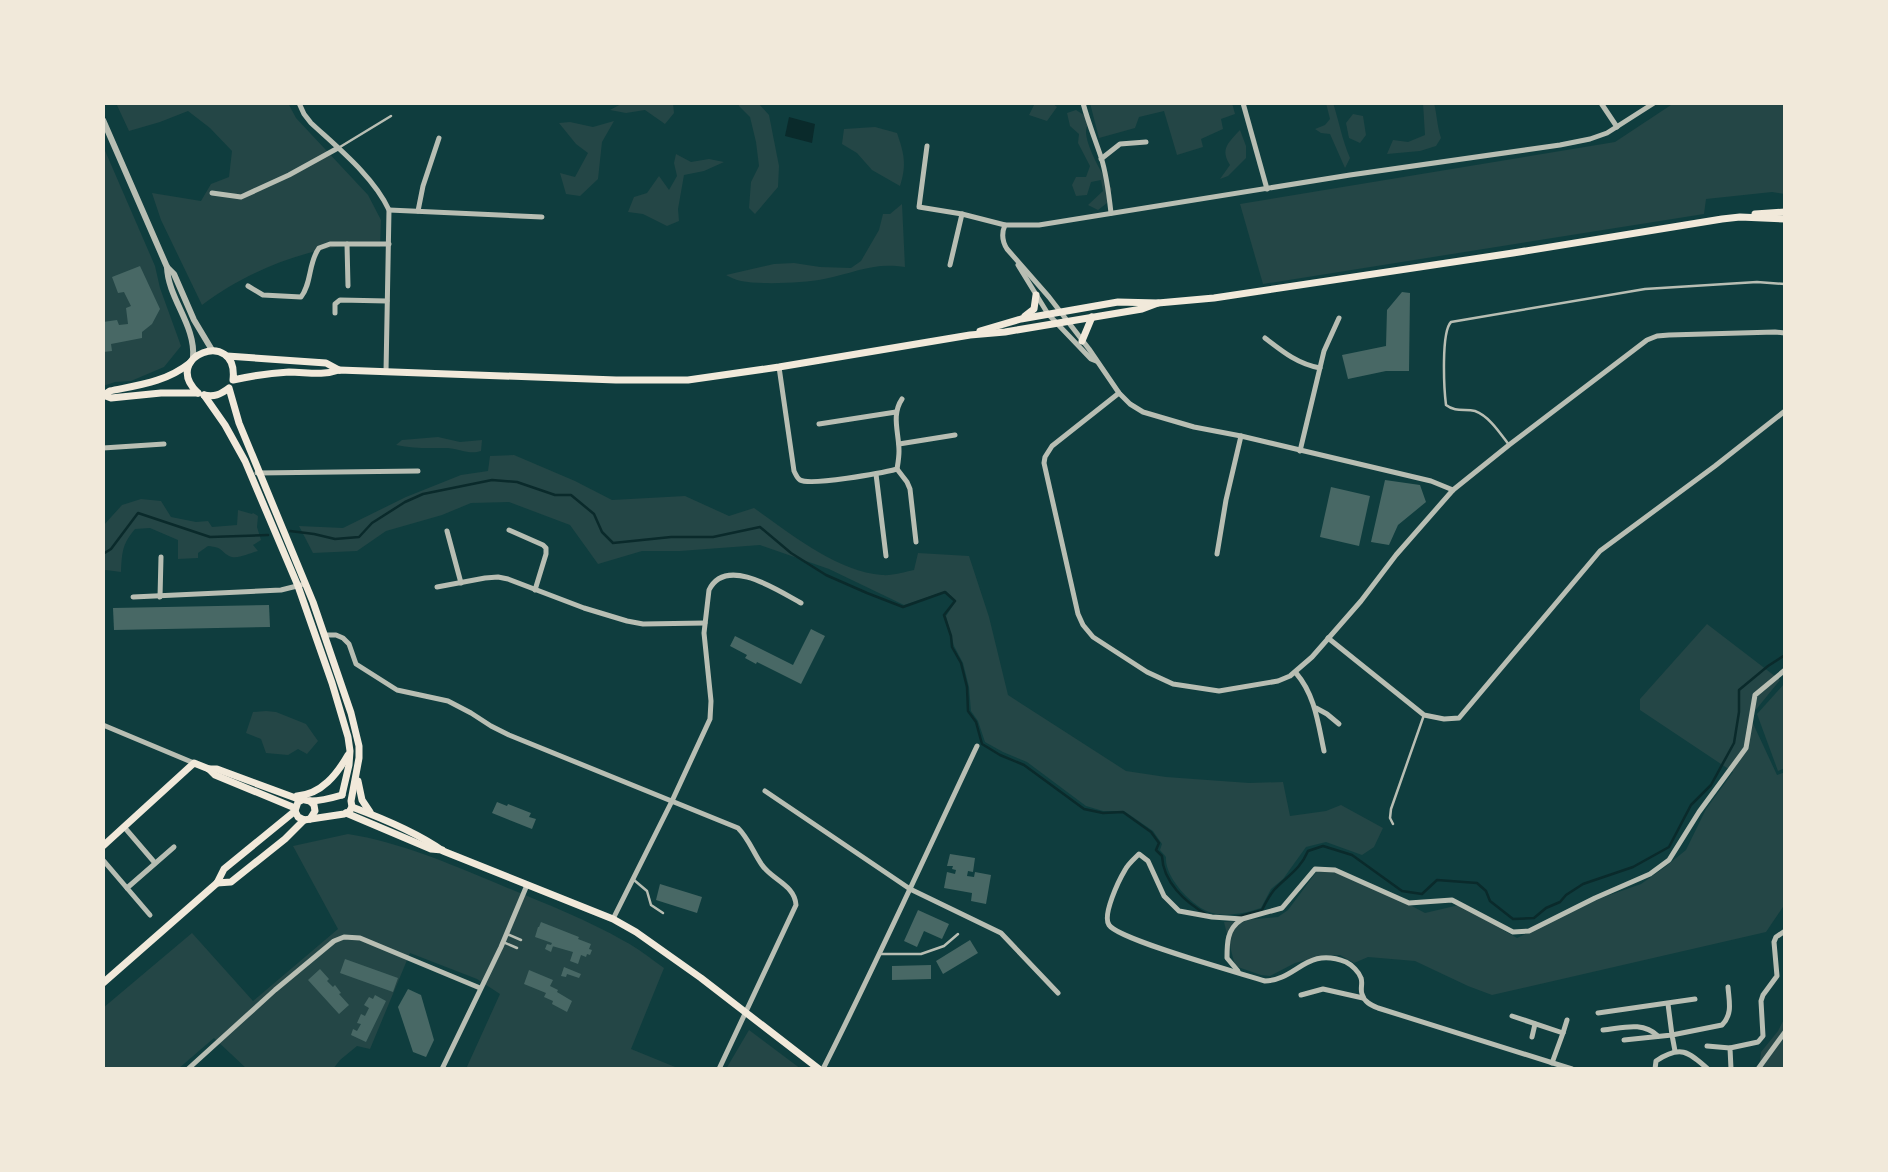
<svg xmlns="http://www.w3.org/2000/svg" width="1888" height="1172" viewBox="0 0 1888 1172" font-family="Barlow,sans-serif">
<rect width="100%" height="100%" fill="#0f3d3e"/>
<!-- green -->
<g fill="#244646">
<path d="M116 103H288L296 118 368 195 381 220 380 247C366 247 350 245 336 247 289 255 240 276 202 305L161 220 152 193 201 201 211 184 229 177 232 151 210 128 188 111 160 122 129 131Z"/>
<polygon points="623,103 673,103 674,113 665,124 645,110 626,113 610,110"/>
<polygon points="738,103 758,103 769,115 779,166 778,187 755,214 749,208 751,182 759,166 756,142 750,117 739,106"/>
<polygon points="1032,103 1052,103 1057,107 1047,121 1029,115 1034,105"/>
<polygon points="1090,103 1232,103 1235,114 1221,119 1223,129 1201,139 1203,147 1177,155 1164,111 1139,117 1135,128 1099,138"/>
<path d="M1326 103H1333C1339 121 1342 140 1350 158L1345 168 1330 134 1321 133 1315 129 1325 125 1330 119Z"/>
<path d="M1423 103H1434C1437 115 1437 126 1441 138L1436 146 1420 151 1387 154 1393 140 1408 142 1425 135Z"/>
<polygon points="1674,103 1785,103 1785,194 1772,192 1706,199 1704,214 1263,284 1240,204 1615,142"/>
<path d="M1076 110 1090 119C1089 122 1087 126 1086 130 1085 145 1103 176 1112 189L1107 203 1098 210 1088 205 1103 191 1101 180 1091 182 1087 195 1076 196 1072 185 1076 177H1086L1090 166 1078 143 1079 134 1070 126 1067 113Z"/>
<polygon points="1353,114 1363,116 1366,135 1360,143 1349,138 1346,123"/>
<polygon points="614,121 602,142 598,179 580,196 566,194 560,173 575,177 588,153 576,144 559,123 570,122 593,127"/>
<path d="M875 127 897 133C904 153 907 165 900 186L872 170 857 153 842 144 844 129Z"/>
<path d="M1240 130 1246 146V158L1228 176 1220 179 1230 165C1220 149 1228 143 1240 130Z"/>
<polygon points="103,146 155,266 160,288 181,346 164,367 131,381 115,382 103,386"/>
<polygon points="676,154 691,162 709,159 724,162 704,171 684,175 678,209 679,221 667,226 643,214 628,212 634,197 647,193 659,176 669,190 677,176 674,163"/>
<path d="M902 204 905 267C872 262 855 273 824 279 803 283 762 285 741 281 736 280 730 277 726 275L774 264 794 263 820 267 851 268 861 261 879 230 883 214H890Z"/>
<path d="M438 437 460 442 482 440 481 451C470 455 460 449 448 448 430 448 414 449 396 445L402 440Z"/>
<path d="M514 455 575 481 612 500 685 496 729 516 754 508C791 534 836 571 882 575 892 576 904 572 914 570L918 553 969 556 989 617 1008 695 1126 771 1166 777 1249 783 1283 782 1290 816 1326 811 1341 805 1383 828 1374 847 1362 855 1326 842 1306 847 1283 879 1271 889 1261 908C1246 913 1228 917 1212 913 1193 908 1164 877 1166 857L1160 850 1162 844 1153 831 1124 811H1103L1086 806 1027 762 1003 752 985 742 978 721 971 711 969 687 963 663 954 646 946 616 956 601 946 591 904 605 829 569 760 545 680 551H642L598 564 570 525 509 502 471 503 442 515 386 531 357 551 313 553 299 526 343 528 406 497 461 475 488 471 490 456Z"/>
<path d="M141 499 161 501 171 517 196 522 208 521 212 527 237 525 238 510 252 514 253 513 258 516 257 527 261 540 253 545 258 551C250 553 237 560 229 556 218 549 224 548 208 546L198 553V558L178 559V540L150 528 135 529C122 544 122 553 121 572L106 570 103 571V526L122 505Z"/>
<polygon points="1707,624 1780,680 1750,717 1777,775 1785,772 1785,904 1766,932 1492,995 1468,986 1415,961 1368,957 1354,963 1340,955 1322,956 1295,963 1270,976 1261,975 1235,966 1224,922 1278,917 1288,910 1317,871 1327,869 1382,890 1425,913 1459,905 1517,938 1601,898 1641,884 1665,867 1686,850 1706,809 1733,772 1640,710 1640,699"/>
<polygon points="1785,683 1785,768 1778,771 1757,714"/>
<polygon points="266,711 276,712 306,724 318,741 307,754 298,749 288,755 266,753 261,739 246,733 253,712"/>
<path d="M348 834C399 842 448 863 496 883 538 901 584 918 624 941 638 948 651 959 664 968L631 1049 680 1069H466L500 994 477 979 410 953 370 1049 357 1046 340 1060 333 1069H247L214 1038 178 1069H103V1008L192 933 253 1001 338 929 293 846Z"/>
<polygon points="1785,1017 1785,1069 1759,1069 1761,1052 1778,1031"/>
<polygon points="749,1030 801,1069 726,1069"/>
</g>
<!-- water -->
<polygon fill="#0a2a2b" points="789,117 815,124 812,143 785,136"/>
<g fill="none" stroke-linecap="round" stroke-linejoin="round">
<!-- stream -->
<g stroke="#0a2a2b" stroke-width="2.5">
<path d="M290 531 314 534 335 539 359 537 372 523 405 502 423 494 492 480 517 482 555 495H571L594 514 602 532 613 543 671 537H713L760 527 791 553 826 575 867 593 903 607 945 592 955 601 944 615 951 636 952 647 961 663 967 687 968 711 976 722 982 744 1000 755 1024 765 1084 809 1103 813 1123 812 1151 832 1159 843 1156 850 1162 856C1163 882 1185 902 1206 914"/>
<polyline points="103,554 111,549 138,513 210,537 268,535"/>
<path d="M1237 917 1262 910C1265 904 1269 896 1274 890 1287 876 1300 870 1308 851L1323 846 1352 855 1402 891 1422 894 1437 880 1477 883 1486 891 1490 901 1513 919 1534 918 1546 908 1560 902 1566 895 1583 884 1633 867 1669 847 1691 805 1711 785 1734 743 1739 712V690L1768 666 1785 655"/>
</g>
</g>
<!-- building -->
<g fill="#486865">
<polygon points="140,266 160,309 152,324 142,332 142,338 111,344 112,351 103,352 103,322 117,320 119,325 128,324 126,308 131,306 124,292 118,293 112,277"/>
<polygon points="1402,292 1410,293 1409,371 1386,371 1348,379 1342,355 1386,346 1387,310"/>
<polygon points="1385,480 1420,485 1426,502 1398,525 1389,545 1371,542"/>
<polygon points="1331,487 1370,496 1359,546 1320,537"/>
<polygon points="269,605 270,627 114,630 113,608"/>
<polygon points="811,629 825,636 801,684 757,662 756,664 745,658 747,655 730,646 735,636 793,665"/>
<polygon points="497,802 507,806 508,804 531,813 529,817 536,819 532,829 492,813"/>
<polygon points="950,854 975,858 973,872 968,871 967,876 974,877 975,872 991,875 986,904 971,901 972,893 944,888 947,872 955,874 956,870 952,869 953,866 947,866"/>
<polygon points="660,884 702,897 697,913 656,900"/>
<polygon points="918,910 949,924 942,939 924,931 917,947 904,941"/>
<polygon points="541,922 579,937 578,939 591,944 589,949 592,950 590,955 587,954 586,957 581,955 578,964 570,961 573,952 552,946 553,946 551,952 545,949 547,944 551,945 552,943 535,937 538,927 539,927"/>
<polygon points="970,940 978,953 943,974 936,961"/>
<polygon points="345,959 398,978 393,992 340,973"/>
<polygon points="931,965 931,979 892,980 892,966"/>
<polygon points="564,967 581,974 579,978 567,974 566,977 561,976"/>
<polygon points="320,969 329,979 327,981 333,987 335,985 341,993 339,994 349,1005 339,1014 308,980"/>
<polygon points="529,970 553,980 550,986 558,990 557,992 572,1001 567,1012 552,1004 553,1001 544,997 546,993 524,984"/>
<polygon points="408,989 421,995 434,1040 426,1057 413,1052 398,1007"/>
<polygon points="375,995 386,1001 366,1042 351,1035 353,1029 357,1031 361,1024 357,1023 361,1014 365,1016 369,1008 364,1005 369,997 373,999"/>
</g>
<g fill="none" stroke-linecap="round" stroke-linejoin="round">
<!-- service -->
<g stroke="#b8beb3" stroke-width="2.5">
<polyline points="340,147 391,116"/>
<path d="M1509 445C1500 433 1489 416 1475 411 1464 409 1455 412 1446 405 1444 389 1441 332 1451 322L1645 289 1757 282 1785 284"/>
<polyline points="1393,824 1390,818 1391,809 1424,715"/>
<polyline points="634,880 647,891 651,905 663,913"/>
<polyline points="507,934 521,940"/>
<polyline points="503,942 517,948"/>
<polyline points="881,954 921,954 944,946 958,934"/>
</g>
<!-- minor -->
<g stroke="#b8beb3" stroke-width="5">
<path d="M299 103 304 114 311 123C338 148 374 177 389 210L386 372"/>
<path d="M1083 103C1088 122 1095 139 1101 157 1107 176 1109 195 1111 213"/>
<polyline points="1243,103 1267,189"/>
<polyline points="1601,103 1617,127"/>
<polyline points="927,146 919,207 962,214"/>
<polyline points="1101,159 1120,144 1146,142"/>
<polyline points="212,193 241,197 289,175 338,148"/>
<polyline points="389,210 542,217"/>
<polyline points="418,211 423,186 439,138"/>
<path d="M1005 225C1001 234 1002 241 1007 249L1049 297 1089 349 1119 393 1130 404 1143 412 1194 427 1241 436 1431 481 1453 490"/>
<polyline points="347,244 348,286"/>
<polyline points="950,265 962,214 1005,225 1039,225 1350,175 1560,145 1590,139 1607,133 1654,103"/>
<polyline points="1018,265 1048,314 1091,359 1096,361"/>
<path d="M248 286 263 295 301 297C312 283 308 263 319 248L330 244H389"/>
<polyline points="335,313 335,304 340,300 387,301"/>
<path d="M1265 338C1283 352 1298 364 1320 368"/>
<path d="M779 367 794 471C796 475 797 478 800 480 811 486 882 473 897 469 898 463 899 458 899 451 899 433 891 415 902 399"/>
<polyline points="1119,393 1052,446 1045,457 1044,463 1078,614 1083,625 1093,637 1147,672 1173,684 1219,691 1278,681 1290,676 1312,657 1361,601 1396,555 1453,490 1509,445 1647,340 1657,336 1669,335 1775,332 1785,333"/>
<polyline points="819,424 896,412"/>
<polyline points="899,444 955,435"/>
<polyline points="103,448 164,444"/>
<polyline points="1300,451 1324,351 1339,318"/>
<polyline points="897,469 907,482 910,489 916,542"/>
<polyline points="257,473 418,471"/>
<polyline points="876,474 886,556"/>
<polyline points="509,530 543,545 546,548 546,554 535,590"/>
<polyline points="447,531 461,583"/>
<polyline points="1217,554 1226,500 1241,436"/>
<polyline points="437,587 485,578 498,577 508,579 584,608 627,621 643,624 705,623"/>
<polyline points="133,597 281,590 301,585"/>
<polyline points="160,597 161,557"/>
<path d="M324 635H336L343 638 349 644 356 664 397 690 448 701 471 713 491 726 509 735 738 828C749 839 753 852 762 865 772 880 795 885 796 905L719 1069"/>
<polyline points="1328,638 1424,715 1444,719 1459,718 1600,551 1715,466 1785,411"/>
<path d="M1296 673C1315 695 1318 723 1324 751"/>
<polyline points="1316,708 1327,714 1339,724"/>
<polyline points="103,725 194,763"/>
<polyline points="765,791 910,889 1001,933 1058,993"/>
<polyline points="125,828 155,863"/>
<polyline points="103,860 150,915"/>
<polyline points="127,888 174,847"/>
<path d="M613 919 672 801 710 719 711 701 704 633 709 590C726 555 779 591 801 603"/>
<path d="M1238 971 1227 958C1227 943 1227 929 1241 920"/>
<polyline points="1301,995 1323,989 1363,998"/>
<polyline points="1598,1013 1695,999"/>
<polyline points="1512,1016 1563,1033 1567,1020"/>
<path d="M1603 1030C1623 1028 1642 1021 1658 1036"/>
<polyline points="1532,1037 1535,1024"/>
<polyline points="1624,1040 1672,1035 1668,1004"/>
<polyline points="1707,1046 1730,1048"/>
<path d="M1675 1051 1672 1035 1722 1025C1733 1014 1729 1001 1728 987"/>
<polyline points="1552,1063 1563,1033"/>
<polyline points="188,1069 275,990 334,941 344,937 360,938 480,988"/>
<polyline points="442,1069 501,947 527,885"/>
<path d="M823 1069C877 962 926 854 977 746"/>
<path d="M1572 1069 1378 1008C1371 1005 1364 1002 1362 994 1360 989 1363 983 1361 978 1359 972 1352 965 1346 962 1306 946 1297 980 1265 981 1240 973 1119 940 1109 925 1102 915 1119 880 1125 870 1128 864 1134 859 1139 854L1148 861 1164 896 1179 911 1212 917 1242 919 1282 908 1315 869 1335 870 1409 903 1452 900 1513 932 1529 931 1595 898 1650 874 1669 860 1699 812 1746 748 1755 695 1785 670"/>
<path d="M1655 1069 1656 1061C1680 1045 1688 1051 1708 1069"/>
<polyline points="1731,1069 1730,1048 1758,1042 1763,1036 1761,1001 1763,995 1777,976 1774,942 1776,937 1785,931"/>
<polyline points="1758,1069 1785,1032"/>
</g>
<!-- tertiary -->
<g stroke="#b8beb3" stroke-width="6">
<polyline points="103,120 167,267 174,274 194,320 212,350"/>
<path d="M167 267C168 299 196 325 193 358"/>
</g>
<!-- secondary -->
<g stroke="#f1e9da" stroke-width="7">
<polyline points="1755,214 1785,212"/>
<polyline points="1025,316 1034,309 1036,295"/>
<polyline points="980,331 1021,319 1118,302 1158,303 1214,298 1513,253 1722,219 1740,217 1785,219"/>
<polyline points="1082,341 1092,317"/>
<polyline points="227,356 326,363 339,370"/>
<path d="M198 393C159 356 239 327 233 380 251 376 270 373 289 372 306 372 322 376 339 370L616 380H688L779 367 970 335 1005 332 1142 309 1158 303"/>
<polyline points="103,395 111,398 161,393 198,393"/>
<path d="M104 395 110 391C139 385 166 382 190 363"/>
<path d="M204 395C214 397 220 395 229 388L239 423 313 602 351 713 359 746V758L351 801 352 807 349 812 344 814 304 820 298 817 295 811"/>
<polyline points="204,395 225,425 245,461 298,586 332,683 348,737 350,751 349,765 342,795"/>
<polyline points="209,769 217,769 301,800"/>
<polyline points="358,781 362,800 370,812"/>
<path d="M297 796C322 794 337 774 348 755"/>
<path d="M352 807C379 817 419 834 443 851L613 919 636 932 701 978 819 1069"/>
<polyline points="346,813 431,849 442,850"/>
<polyline points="310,819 315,811 314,805 310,801"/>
<polyline points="103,846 194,763 209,769 215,775 295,808"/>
<polyline points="217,883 231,882 285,839 304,820"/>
<path d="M103 983 217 883 224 869 295 811 298 802C308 797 299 800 310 801 320 801 332 798 342 795"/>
</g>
</g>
<!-- border -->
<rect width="1888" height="1172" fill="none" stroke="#f1e9da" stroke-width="210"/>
</svg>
